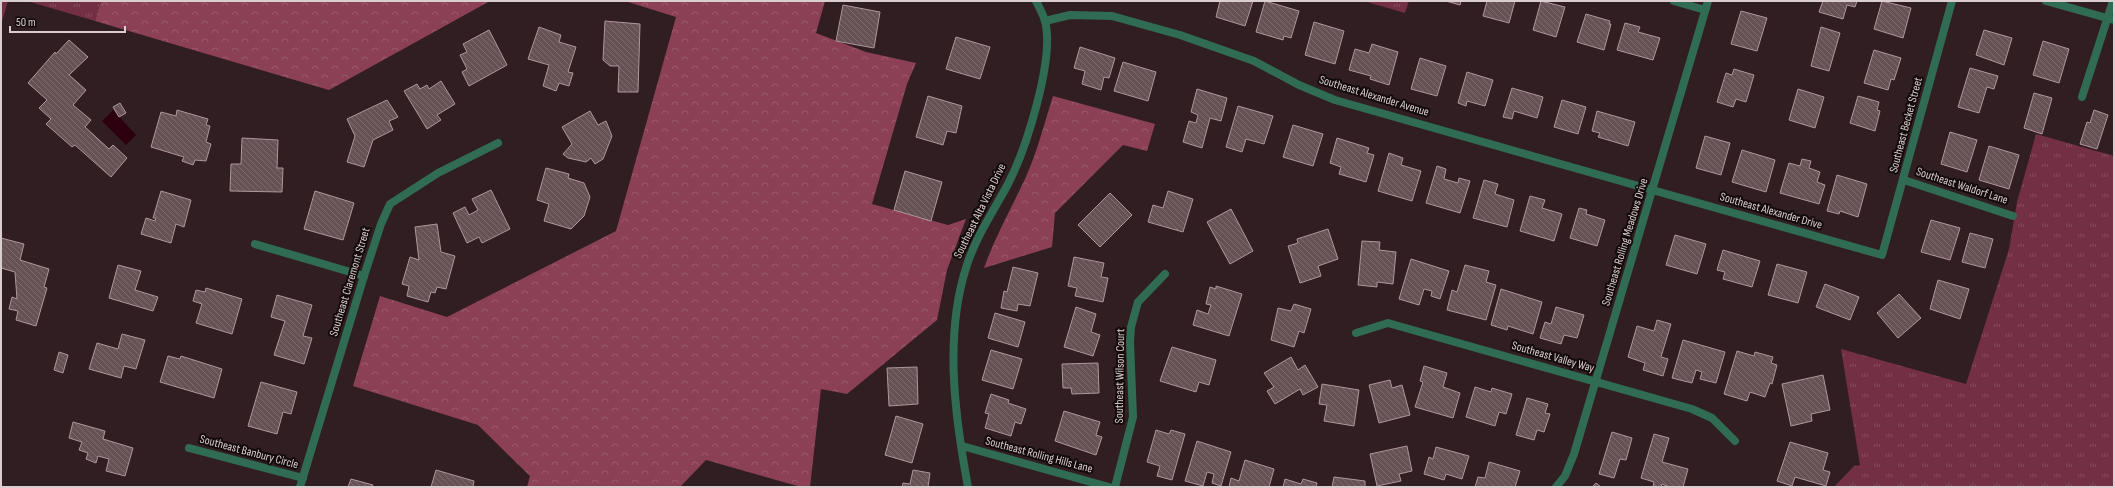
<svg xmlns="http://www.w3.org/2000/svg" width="2115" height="488" viewBox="0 0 2115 488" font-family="'Sofia Sans Condensed',sans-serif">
<defs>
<pattern id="grass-tufts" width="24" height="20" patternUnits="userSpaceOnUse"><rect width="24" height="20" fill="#732f43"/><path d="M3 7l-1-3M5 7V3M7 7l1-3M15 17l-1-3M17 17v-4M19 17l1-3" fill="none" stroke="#864c5d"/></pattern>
<pattern id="forest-crowns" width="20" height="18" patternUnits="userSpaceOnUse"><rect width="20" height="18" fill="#8b4055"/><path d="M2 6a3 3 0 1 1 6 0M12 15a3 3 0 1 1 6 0" fill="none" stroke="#9b5a6c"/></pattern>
<pattern id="building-back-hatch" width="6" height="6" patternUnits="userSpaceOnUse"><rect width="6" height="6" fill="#665155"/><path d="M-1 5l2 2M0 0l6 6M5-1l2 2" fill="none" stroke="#7b696c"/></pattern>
</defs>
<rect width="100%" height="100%" fill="#301e22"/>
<!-- grass -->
<g fill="url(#grass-tufts)">
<polygon points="27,1 101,1 95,21"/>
<polygon points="1364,1 1409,1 1405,13"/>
<polygon points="2036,134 2114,156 2114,487 1834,487 1854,466 1860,465 1841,349 1966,384 2009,249 2017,202"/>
</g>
<!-- forest -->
<g fill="url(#forest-crowns)">
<polygon points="101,1 490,1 329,90 95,21"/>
<polygon points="625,1 825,1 816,33 866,52 916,63 907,84 872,204 948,225 966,219 947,270 937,320 847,394 821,389 810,487 801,487 706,460 680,487 527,487 530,476 478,425 353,386 380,296 447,317 616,231 676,17"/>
<path d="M1053 96 1155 124 1147 151 1123 145 1055 213 1052 247 984 268C995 237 1011 209 1025 179 1037 153 1044 124 1053 96Z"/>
</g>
<!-- pitch -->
<polygon fill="#732f43" points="1,1 8,1 1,25"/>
<!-- water -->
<polygon fill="#2d000f" points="113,110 136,135 126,145 102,121"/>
<!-- building -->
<g fill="url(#building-back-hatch)" stroke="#af979c">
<polygon points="1220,1 1253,1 1245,26 1216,17"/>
<polygon points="1265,1 1299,11 1291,38 1284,36 1283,40 1256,32"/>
<polygon points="1446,1 1461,1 1460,5"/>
<polygon points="1487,1 1515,1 1509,23 1483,16"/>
<polygon points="1541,1 1565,7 1556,37 1533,30"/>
<polygon points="1823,1 1857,1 1855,7 1847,5 1843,19 1819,12"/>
<polygon points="1882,1 1911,8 1903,38 1874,29"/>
<polygon points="843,5 880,12 874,48 836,41"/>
<polygon points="1741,11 1767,18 1757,51 1731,44"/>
<polygon points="1586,14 1610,21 1609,24 1611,24 1604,50 1577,42"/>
<polygon points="605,21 640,24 638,92 618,92 619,66 610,66 603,60"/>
<polygon points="1314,22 1344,31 1335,64 1305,55"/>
<polygon points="1625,23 1640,27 1638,32 1660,38 1653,60 1617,50"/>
<polygon points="539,27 561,35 559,42 576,47 568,72 573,73 569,86 559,83 556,91 543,86 549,65 528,59"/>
<polygon points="1821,27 1840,33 1829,71 1811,66"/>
<polygon points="489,30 507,65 469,86 462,72 467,69 460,55 467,52 463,44"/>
<polygon points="1984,30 2012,38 2004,65 1976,55"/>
<polygon points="956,37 990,47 980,79 946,69"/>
<polygon points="69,40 88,57 69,75 86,90 73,105 91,120 85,127 109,149 113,145 127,158 111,177 75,145 72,147 46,124 51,119 39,108 47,100 28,83 55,52 56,54"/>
<polygon points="2043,41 2069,49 2059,83 2033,75"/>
<polygon points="1372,44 1398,52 1389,85 1370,79 1371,76 1349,70 1355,49 1369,53"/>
<polygon points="1080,47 1115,58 1109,78 1104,77 1101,90 1082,84 1085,71 1074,68"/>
<polygon points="1874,50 1901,58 1894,80 1891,79 1888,90 1864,83"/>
<polygon points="1420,58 1446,66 1437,96 1411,89"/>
<polygon points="1123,62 1156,72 1148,101 1114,91"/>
<polygon points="1970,68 1998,76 1994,89 1987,87 1979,113 1958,107"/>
<polygon points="1734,69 1754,75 1746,102 1736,99 1733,107 1717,102 1726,73 1732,75"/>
<polygon points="1467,72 1493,80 1485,106 1467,101 1466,106 1458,103"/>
<polygon points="441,81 455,104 437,115 441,120 427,129 404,91 417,84 420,89 427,85 429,89"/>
<polygon points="1512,88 1543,97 1537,118 1514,111 1512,119 1503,117"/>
<polygon points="1197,89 1227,98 1221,121 1210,118 1202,148 1183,142 1189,121 1196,123 1198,115 1191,112"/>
<polygon points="1798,89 1824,97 1815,128 1789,120"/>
<polygon points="2034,93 2052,98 2042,134 2024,128"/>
<polygon points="928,96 962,106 956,133 947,131 943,145 916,137"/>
<polygon points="1858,96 1879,102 1877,110 1880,111 1875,131 1850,123"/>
<polygon points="387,100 398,117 389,121 393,130 373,140 364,167 347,162 355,136 347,119"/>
<polygon points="1562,100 1586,107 1578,134 1554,127"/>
<polygon points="120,103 126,113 119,117 113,107"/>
<polygon points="1238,106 1273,116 1264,144 1246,139 1242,152 1226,147"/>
<polygon points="177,110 208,119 206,125 210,126 206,142 211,144 206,161 195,160 193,165 182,161 184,157 151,147 161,112 176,116"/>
<polygon points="2094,110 2108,115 2097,149 2080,144 2087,122 2090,123"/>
<polygon points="590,111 598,125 606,121 612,136 603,159 595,164 591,158 586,162 568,158 563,154 572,144 562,127"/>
<polygon points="1597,111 1635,122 1628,146 1598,137 1600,133 1592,131"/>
<polygon points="1293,125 1323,134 1313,166 1283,157"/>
<polygon points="1950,132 1977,140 1967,172 1941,164"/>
<polygon points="1705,136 1730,143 1721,175 1696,168"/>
<polygon points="242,138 278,140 277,168 283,168 282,192 230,191 231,164 241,164"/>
<polygon points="1337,138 1369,148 1367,153 1374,155 1366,182 1339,174 1341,167 1330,163"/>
<polygon points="1989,146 2019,155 2009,189 1979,180"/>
<polygon points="1742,150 1775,160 1766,192 1732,182"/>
<polygon points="1389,153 1403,158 1401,165 1421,171 1412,201 1378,191"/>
<polygon points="1802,159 1811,161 1809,168 1820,172 1817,182 1825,185 1819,204 1780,193 1789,163 1800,166"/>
<polygon points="1437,166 1446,169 1444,179 1458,183 1459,178 1470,181 1460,213 1426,203"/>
<polygon points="546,168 569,174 568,178 584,183 590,197 584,216 571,229 544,221 549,204 537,200"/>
<polygon points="905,171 942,182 931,221 894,210"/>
<polygon points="1837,175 1867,184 1858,217 1840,211 1839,214 1827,211"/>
<polygon points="1484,180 1498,184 1495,194 1514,200 1507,227 1473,218"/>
<polygon points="491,190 510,229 482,243 479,237 467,243 453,213 465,207 469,215 478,210 472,199"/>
<polygon points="161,191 191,200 184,227 176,224 171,243 141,234 146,218 155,221 156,218 153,218"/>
<polygon points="315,191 354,203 343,240 304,229"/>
<polygon points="1168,191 1193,199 1183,232 1148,222 1153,205 1163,208"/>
<polygon points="1110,193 1132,215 1100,247 1078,225"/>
<polygon points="1530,196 1545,200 1542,208 1562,214 1554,241 1520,231"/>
<polygon points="1579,208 1587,210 1586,214 1605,220 1597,246 1570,238"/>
<polygon points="1231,209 1253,251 1230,264 1207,222"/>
<polygon points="1931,220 1960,228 1950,260 1921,252"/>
<polygon points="437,224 441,252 455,256 446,289 437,287 435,293 431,292 428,302 407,296 409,286 402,284 410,257 419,260 415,227"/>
<polygon points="1328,229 1338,259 1318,266 1321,276 1300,283 1288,246 1298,243 1297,239"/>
<polygon points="1970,233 1993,239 1985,268 1962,262"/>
<polygon points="1675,235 1706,244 1697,274 1666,265"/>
<polygon points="1,238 24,244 20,260 49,269 44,287 47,288 36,326 16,320 18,311 9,309 12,297 17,299 15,272 1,268"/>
<polygon points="1362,241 1380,242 1379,250 1396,252 1393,284 1377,282 1377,287 1358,285"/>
<polygon points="1723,250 1760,261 1752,287 1723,279 1725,272 1717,270"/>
<polygon points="1074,257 1104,263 1101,277 1108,278 1103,302 1075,296 1077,288 1068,286"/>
<polygon points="1411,259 1449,271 1440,299 1431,296 1432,291 1424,289 1419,305 1399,299"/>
<polygon points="1777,264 1807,272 1798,303 1768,295"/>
<polygon points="118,265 141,271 135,290 158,297 153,311 109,298"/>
<polygon points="1465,265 1489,271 1486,282 1496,285 1486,320 1447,310 1452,290 1457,292"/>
<polygon points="1013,267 1038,273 1030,306 1018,304 1017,311 1001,308 1004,291 1007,292"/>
<polygon points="1938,280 1969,289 1960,319 1930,309"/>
<polygon points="1825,284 1859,297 1850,320 1816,307"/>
<polygon points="1216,286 1242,294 1229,336 1193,325 1197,310 1208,314 1211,305 1206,304 1210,287 1216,289"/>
<polygon points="206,288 242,299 232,334 196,323 202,304 193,301 196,290 205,292"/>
<polygon points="1501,289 1542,302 1533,334 1508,326 1507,330 1491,325"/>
<polygon points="1899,294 1921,318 1898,338 1877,313"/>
<polygon points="277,295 312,305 303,336 312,338 304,364 274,355 285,321 271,317"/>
<polygon points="1294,304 1311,309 1304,333 1299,331 1294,347 1271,340 1278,308 1291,311"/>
<polygon points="1076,307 1096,314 1091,332 1100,335 1093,356 1064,347"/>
<polygon points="1556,307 1584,315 1577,338 1564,335 1561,344 1540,338 1545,322 1551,324"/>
<polygon points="995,313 1025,322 1018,347 988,338"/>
<polygon points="1657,320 1671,324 1661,357 1668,359 1663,376 1643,370 1645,363 1628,357 1637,326 1654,331"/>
<polygon points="122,334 145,340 136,369 124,366 121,378 89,369 97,343 118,349"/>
<polygon points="1683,340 1725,352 1716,383 1700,379 1702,372 1696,370 1692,383 1672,378"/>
<polygon points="1172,347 1216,360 1209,385 1199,382 1196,392 1160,381"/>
<polygon points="991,350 1022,359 1013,389 982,380"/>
<polygon points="1737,351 1754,356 1755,352 1773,357 1771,363 1777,365 1772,384 1770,383 1765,397 1750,392 1747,401 1724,394"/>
<polygon points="59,352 68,355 63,373 54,370"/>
<polygon points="168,356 180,359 181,356 222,369 214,398 160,382"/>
<polygon points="1291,357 1298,370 1305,365 1318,387 1303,395 1300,389 1275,404 1267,391 1274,387 1264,373"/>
<polygon points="1098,363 1099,393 1072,394 1071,388 1063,388 1062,364"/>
<polygon points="1424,366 1447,373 1443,387 1460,393 1453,418 1415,407 1423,382 1420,381"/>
<polygon points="917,367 918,404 889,406 887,368"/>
<polygon points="1823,375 1830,410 1811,414 1812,421 1791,426 1782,384"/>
<polygon points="1390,380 1392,388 1402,385 1410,415 1379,423 1369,385"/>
<polygon points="261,382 297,392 291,414 283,412 277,434 248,426"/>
<polygon points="1322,384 1359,390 1354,426 1324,421 1327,405 1319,404"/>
<polygon points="1475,387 1491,392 1492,388 1512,394 1506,414 1499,412 1495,426 1466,417"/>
<polygon points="991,394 1009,400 1008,403 1026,409 1021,424 1015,422 1011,436 985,428 989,414 985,413"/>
<polygon points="1527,398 1548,404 1545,413 1550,414 1544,432 1537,430 1534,440 1516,435"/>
<polygon points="1064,411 1100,422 1096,435 1102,437 1096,455 1055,441"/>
<polygon points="896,416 923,424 912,463 885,455"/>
<polygon points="73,422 105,431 103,439 133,448 125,476 106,471 109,459 98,456 96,463 86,459 88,453 79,450 82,442 69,438"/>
<polygon points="1156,430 1169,434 1171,430 1185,434 1172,480 1157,476 1160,466 1147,462"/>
<polygon points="1612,432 1632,438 1626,460 1620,459 1614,478 1599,474"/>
<polygon points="1654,434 1669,438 1662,462 1688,469 1683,487 1669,487 1662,484 1661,487 1653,487 1654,482 1641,478"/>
<polygon points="1197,441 1231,452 1221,486 1212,483 1214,474 1207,472 1203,486 1185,481"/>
<polygon points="1790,442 1828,453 1823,470 1830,472 1826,486 1795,477 1792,486 1777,481"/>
<polygon points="1407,446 1412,471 1399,474 1401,481 1377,486 1370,454"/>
<polygon points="1436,447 1469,456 1462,479 1446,474 1444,480 1424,474 1429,457 1433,459"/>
<polygon points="1245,460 1274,469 1269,487 1229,487 1231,478 1239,481"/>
<polygon points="1489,462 1520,471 1515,487 1475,487 1478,477 1485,478"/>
<polygon points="436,470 474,481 473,487 431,487"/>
<polygon points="913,470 930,473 928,487 902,487 903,483 910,484"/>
<polygon points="1334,477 1365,481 1365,487 1332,487"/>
<polygon points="351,479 373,485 372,487 348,487"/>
<polygon points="1285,479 1301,484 1303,479 1317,483 1316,487 1283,487"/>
<polygon points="1596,483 1601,487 1592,487"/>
</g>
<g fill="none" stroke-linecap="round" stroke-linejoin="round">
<!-- minor -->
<g stroke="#306c54" stroke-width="8">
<polyline points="1674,1 1705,10"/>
<polyline points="1045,21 1070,15 1112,16 1180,35 1254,61 1299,85 1335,100 1882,255 1952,1"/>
<polyline points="2082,97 2113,1"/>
<polyline points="1904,180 2013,216"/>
<polyline points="255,244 364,276"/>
<polyline points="1356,333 1388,323 1692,409 1712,418 1735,441"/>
<polyline points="962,446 1109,487"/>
<polyline points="189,448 303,478"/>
<polyline points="300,487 364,276 381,224 390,204 438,173 498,143"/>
<path d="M968 487C955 417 944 337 966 268 975 238 993 212 1008 184 1026 149 1055 59 1045 21 1043 14 1039 7 1036 1"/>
<polyline points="1115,487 1133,417 1130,342 1131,327 1138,302 1165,274"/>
<polyline points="1556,487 1565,476 1574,454 1708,1"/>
</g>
<!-- tertiary -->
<polyline stroke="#306c54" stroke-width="8" points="2046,1 2114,20"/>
</g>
<g text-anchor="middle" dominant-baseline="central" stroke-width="4" stroke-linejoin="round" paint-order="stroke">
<!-- street labels -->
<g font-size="12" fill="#dbced1" stroke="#130a0c">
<text transform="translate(1374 96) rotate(17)">Southeast Alexander Avenue</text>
<text transform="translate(1906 125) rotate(-75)">Southeast Becket Street</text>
<text transform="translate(1962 186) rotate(18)">Southeast Waldorf Lane</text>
<text transform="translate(980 211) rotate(-64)">Southeast Alta Vista Drive</text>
<text transform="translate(1771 211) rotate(16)">Southeast Alexander Drive</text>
<text transform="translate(1625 242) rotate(-73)">Southeast Rolling Meadows Drive</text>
<text transform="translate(350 282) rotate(-73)">Southeast Claremont Street</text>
<text transform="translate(1553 357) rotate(16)">Southeast Valley Way</text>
<text transform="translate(1120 376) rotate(-89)">Southeast Wilson Court</text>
<text transform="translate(249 452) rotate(15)">Southeast Banbury Circle</text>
<text transform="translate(1039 455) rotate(15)">Southeast Rolling Hills Lane</text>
</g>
</g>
<!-- border -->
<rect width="2115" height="488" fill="none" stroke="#dbced1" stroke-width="4"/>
<!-- scale -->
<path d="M10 26v6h115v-6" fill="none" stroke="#dbced1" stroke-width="2"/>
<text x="16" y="26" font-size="12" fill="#dbced1" stroke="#130a0c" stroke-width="3" paint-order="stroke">50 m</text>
</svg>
